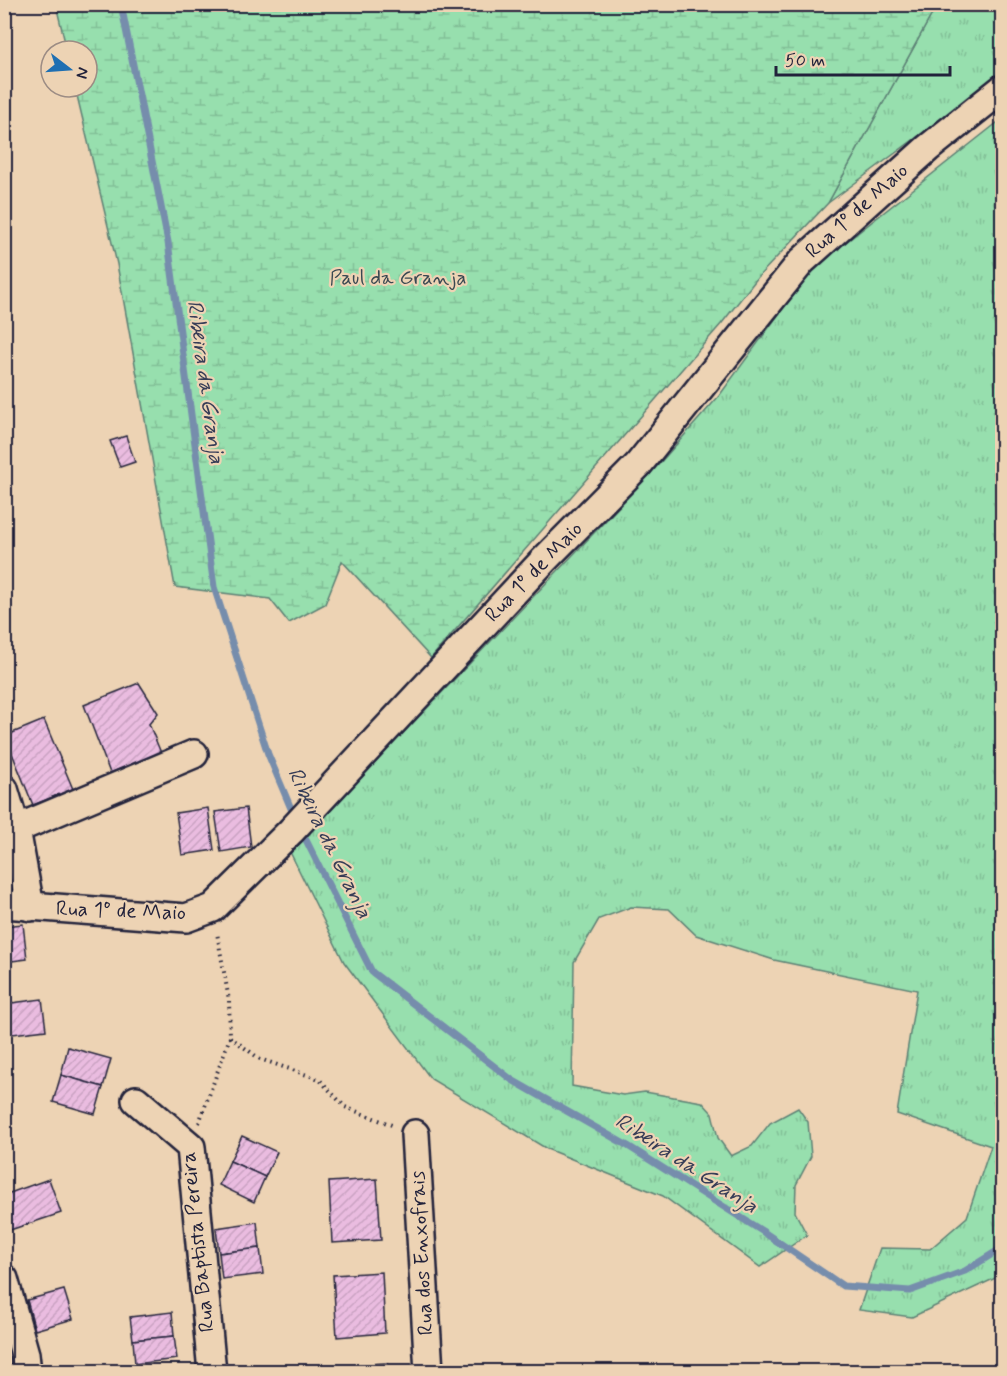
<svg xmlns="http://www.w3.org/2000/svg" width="1007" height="1376" viewBox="0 0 1007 1376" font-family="Mynerve,sans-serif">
<defs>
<pattern id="grass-tufts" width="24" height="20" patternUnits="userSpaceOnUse" patternTransform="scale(1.5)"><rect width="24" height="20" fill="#97dfae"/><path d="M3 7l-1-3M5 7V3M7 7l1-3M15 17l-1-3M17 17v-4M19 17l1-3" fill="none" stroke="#82bf97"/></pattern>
<pattern id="wetland-marsh" width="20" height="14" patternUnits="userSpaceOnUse" patternTransform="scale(1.5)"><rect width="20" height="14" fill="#97dfae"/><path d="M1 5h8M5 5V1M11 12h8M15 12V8" fill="none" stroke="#82bf97"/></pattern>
<pattern id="building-hatch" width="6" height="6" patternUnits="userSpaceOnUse" patternTransform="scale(1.5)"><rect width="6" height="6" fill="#eabce0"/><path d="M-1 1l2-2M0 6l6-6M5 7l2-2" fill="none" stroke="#c8a1c1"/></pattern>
</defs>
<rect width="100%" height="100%" fill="#edd3b4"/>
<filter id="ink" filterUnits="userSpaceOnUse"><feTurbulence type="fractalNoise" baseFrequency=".0167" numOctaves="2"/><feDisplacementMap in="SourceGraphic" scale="12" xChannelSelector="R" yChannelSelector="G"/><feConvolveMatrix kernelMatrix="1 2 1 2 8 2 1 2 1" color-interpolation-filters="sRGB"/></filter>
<g filter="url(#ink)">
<!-- grass -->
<g fill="url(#grass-tufts)" stroke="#5c8074" stroke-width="1.5">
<polygon points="937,5 1002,5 1002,74 828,203"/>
<polygon points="1002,119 1002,1275 912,1317 859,1310 880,1248 930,1249 967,1217 991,1146 897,1114 917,990 774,960 696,935 669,909 631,907 599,919 574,962 572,1086 623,1095 645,1092 702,1102 712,1113 718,1138 731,1156 752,1146 770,1123 798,1108 808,1122 811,1156 796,1185 795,1212 807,1235 760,1267 663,1196 547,1149 431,1079 344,962 290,852 652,472 719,396 812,269"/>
</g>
<!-- wetland -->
<polygon fill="url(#wetland-marsh)" stroke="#5c8074" stroke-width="1.5" points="56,5 56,4 937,5 828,203 758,277 722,323 431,658 342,561 325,604 289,623 270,599 175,587 117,264 75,87 87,87 87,51 67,51"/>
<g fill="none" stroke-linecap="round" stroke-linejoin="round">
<!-- stream -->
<g stroke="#768dac" stroke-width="7">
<polyline points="121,4 168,242 214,587 268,754 295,818"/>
<polyline points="300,828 372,972 512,1080 628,1146 762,1231 843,1286 910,1291 965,1271 1002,1248"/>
</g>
</g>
<!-- building -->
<g fill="url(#building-hatch)" stroke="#22223b" stroke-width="1.5">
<polygon points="126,436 135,462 120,467 110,441"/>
<polygon points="139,683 158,713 149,724 161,753 110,773 84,705"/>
<polygon points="44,720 73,789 33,805 5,736"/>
<polygon points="208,808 214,850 182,855 176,813"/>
<polygon points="246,808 251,847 221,852 215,812"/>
<polygon points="23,924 27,959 4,962 4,926"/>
<polygon points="42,999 46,1030 4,1035 4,1004"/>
<polygon points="68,1047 111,1059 103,1087 61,1075"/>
<polygon points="61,1075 103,1087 95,1114 53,1102"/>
<polygon points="242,1136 277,1152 265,1177 230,1161"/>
<polygon points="230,1161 265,1177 254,1202 219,1185"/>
<polygon points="49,1179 61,1213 7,1231 4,1223 4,1195"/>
<polygon points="377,1179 381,1240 332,1243 329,1182"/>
<polygon points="257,1222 260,1248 219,1253 216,1228"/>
<polygon points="260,1248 263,1274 222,1279 219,1253"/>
<polygon points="382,1272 385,1333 337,1337 333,1275"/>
<polygon points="64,1290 73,1319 35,1330 27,1300"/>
<polygon points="172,1312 174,1336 133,1340 130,1317"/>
<polygon points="174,1336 177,1359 135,1364 133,1340"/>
<polygon points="387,1363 388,1372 339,1372 339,1366"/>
</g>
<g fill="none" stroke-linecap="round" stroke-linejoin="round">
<defs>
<g id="minor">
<polyline points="4,789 16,829 30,907"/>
<polyline points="16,829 194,754"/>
<polyline points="4,904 186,918 213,908 291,831 544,560 638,465 802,261 928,148 1002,89"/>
<polyline points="136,1100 191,1147 212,1372"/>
<polyline points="415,1134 429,1372"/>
<polyline points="4,1279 25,1354 27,1372"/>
</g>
</defs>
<!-- minor casing -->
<use href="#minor" stroke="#22223b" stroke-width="32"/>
<!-- path -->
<g stroke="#22223b" stroke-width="4" stroke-dasharray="1.5 4.5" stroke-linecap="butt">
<polyline points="230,1037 260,1059 319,1079 345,1107 392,1125"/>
<polyline points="199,1123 230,1037 229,1000 217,933"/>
</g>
<!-- minor -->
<use href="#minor" stroke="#edd3b4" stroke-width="27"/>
</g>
</g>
<g text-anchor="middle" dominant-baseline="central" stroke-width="4.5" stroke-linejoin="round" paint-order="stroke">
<!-- street labels -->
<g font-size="21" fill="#22223b" stroke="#edd3b4">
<text transform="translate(857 211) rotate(-42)">Rua 1º de Maio</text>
<text transform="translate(534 572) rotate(-46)">Rua 1º de Maio</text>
<text transform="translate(121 911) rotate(2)">Rua 1º de Maio</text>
<text transform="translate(198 1242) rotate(-96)">Rua Baptista Pereira</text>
<text transform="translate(422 1253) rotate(-93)">Rua dos Enxofrais</text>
</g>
<!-- park labels -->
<g font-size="21" fill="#394852" stroke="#edd3b4">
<text x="398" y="278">Paul da Granja</text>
</g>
<!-- water labels -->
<g font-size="22" font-style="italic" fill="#373d57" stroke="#edd3b4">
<text transform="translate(205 382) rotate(82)">Ribeira da Granja</text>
<text transform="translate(329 843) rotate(64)">Ribeira da Granja</text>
<text transform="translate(686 1164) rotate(33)">Ribeira da Granja</text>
</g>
</g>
<!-- margin -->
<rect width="1007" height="1376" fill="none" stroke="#edd3b4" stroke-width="24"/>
<rect x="12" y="12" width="983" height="1352" fill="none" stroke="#22223b" stroke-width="2" filter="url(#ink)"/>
<!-- north arrow -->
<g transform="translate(69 69) rotate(107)"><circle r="28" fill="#edd3b4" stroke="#9c8c84" stroke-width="1.5"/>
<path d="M0-4.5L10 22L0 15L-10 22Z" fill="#1f6fb2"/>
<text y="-9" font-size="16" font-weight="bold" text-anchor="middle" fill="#22223b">N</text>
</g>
<!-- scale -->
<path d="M776 66v9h174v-9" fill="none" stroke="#22223b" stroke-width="3"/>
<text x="785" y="66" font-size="18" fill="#22223b" stroke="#edd3b4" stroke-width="4.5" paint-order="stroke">50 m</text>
</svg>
